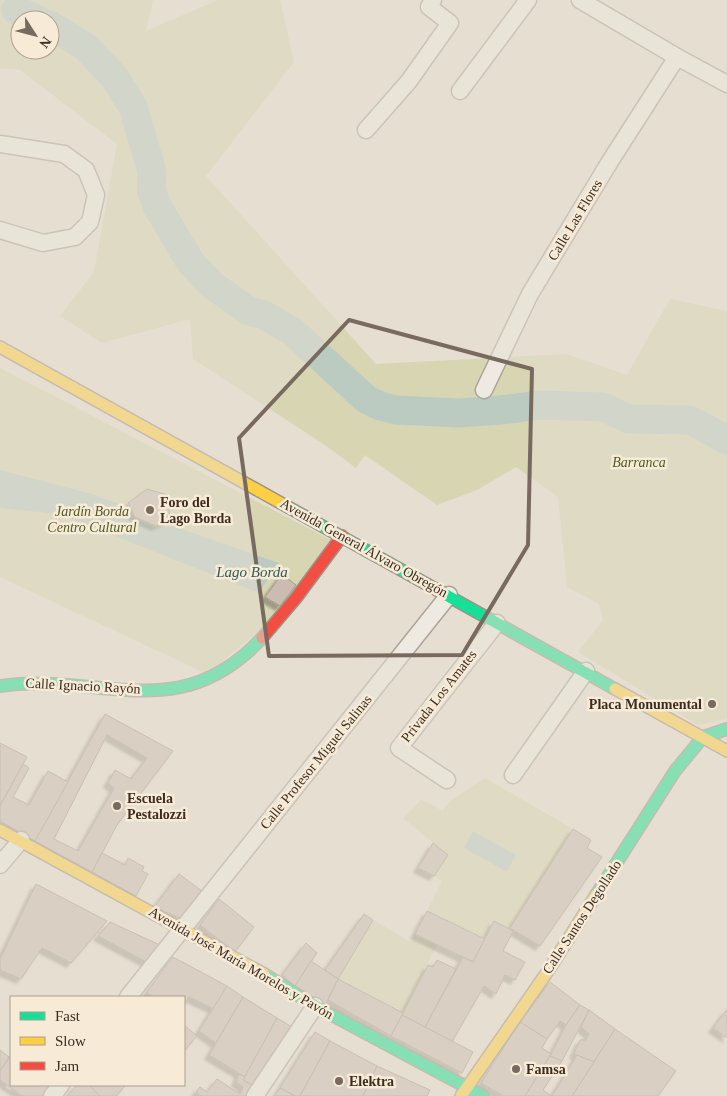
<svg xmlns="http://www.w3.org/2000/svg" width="727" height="1096" viewBox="0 0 727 1096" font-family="'Times New Roman',serif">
<defs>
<filter id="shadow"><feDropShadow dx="-4.5" dy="4.5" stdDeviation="1" flood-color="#0004"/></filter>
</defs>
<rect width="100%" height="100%" fill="#e6ded0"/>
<!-- green -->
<g fill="#d8d5b3" fill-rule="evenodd">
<path d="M0 0H153L146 31 218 0H280L294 62 206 176 376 364 566 354 627 375 670 299 727 311V719L698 725 578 652 603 620 599 604 567 587 558 497 516 467 477 490 437 505 365 455 356 468 325 445 193 359 190 319 102 343 60 316 94 272 117 144 20 70 0 68ZM20 20H50V50H20Z"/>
<polygon points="0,368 335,542 277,616 207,674 0,577"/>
<polygon points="485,778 573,829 510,928 485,939 427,911 442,881 434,876 448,855 403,818 421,800 443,811 450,801"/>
<polygon points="373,920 411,942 415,934 437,945 403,1013 338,979"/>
</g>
<!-- water -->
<g fill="#bbcbc1">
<polygon points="0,470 92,494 124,506 135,519 153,528 173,526 279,563 259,593 59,514 0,508"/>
<polygon points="473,831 516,855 507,872 464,848"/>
</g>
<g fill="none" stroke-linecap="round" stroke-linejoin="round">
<!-- river -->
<g stroke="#bbcbc1" stroke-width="29">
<polyline points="16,10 38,20"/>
<polyline points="50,25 86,47 115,78 133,107 152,172 151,189 157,206 191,263 212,285 249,311 264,315 293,332 366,399 380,406 396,410 458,413 501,410 540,405 603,407 628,419 690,420 727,440"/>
</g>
</g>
<!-- building -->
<g fill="#cabcb1" stroke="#a79a8f" fill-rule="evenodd" filter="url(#shadow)">
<polygon points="147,489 168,495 170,520 156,526 135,517 128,503"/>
<polygon points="282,574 296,585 280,606 265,597"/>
<path d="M105 714 173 751 117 825 92 872 35 841ZM107 735 147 758 131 779 115 770 108 783 114 788 78 851 54 839Z"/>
<polygon points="0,743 27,757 0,806"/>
<polygon points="23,764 29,768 13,797 29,805 48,771 68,782 35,841 0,821 0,806"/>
<polygon points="573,829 591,840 587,848 602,857 540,946 510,928"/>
<polygon points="433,843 448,855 434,876 418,868"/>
<polygon points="102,853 125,865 128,858 144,867 142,871 148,874 136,896 92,872"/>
<polygon points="179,874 202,891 182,919 154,907"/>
<polygon points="36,884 107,921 71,963 42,948 21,979 0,970 0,959"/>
<polygon points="219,899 254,927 235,952 200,925"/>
<polygon points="427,911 485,939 473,962 415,934"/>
<polygon points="364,914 373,920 338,979 325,970"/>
<polygon points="494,921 513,931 503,951 525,962 515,980 505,975 496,994 484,986 452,1042 425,1027 463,957 473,962"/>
<polygon points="110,922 162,946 150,964 98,936"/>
<polygon points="306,943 317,953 295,986 282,975"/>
<polygon points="173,957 227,986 214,1009 189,997 184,1005 184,997 153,997 147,992"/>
<polygon points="437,960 456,969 425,1027 402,1015 428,965 433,967"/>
<polygon points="311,961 338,979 325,1005 295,986"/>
<polygon points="338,979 403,1013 391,1036 328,1000"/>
<polygon points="550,982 580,1005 566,1025 560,1021 547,1039 520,1022"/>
<polygon points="227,986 243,997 216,1043 199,1031"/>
<polygon points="243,997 277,1018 245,1077 209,1055"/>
<polygon points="580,1005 589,1010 562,1061 550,1056 566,1025"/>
<polygon points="727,1009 727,1038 713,1028"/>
<polygon points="589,1010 615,1029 594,1062 574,1054 580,1040 586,1040 589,1034 581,1027"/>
<polygon points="402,1015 473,1052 462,1073 391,1036"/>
<polygon points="277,1018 297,1030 257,1088 243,1080"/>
<polygon points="520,1022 547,1039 542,1048 551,1054 525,1096 503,1096 481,1083"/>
<polygon points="184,1025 197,1036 184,1051"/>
<polygon points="615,1029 676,1071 658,1096 572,1096"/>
<polygon points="315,1032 330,1041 300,1096 295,1096 280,1088"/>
<polygon points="330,1041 377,1066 363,1096 300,1096"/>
<polygon points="0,1050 9,1057 0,1071"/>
<polygon points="11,1055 11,1085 56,1085 48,1096 22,1096 0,1080 0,1071"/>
<polygon points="577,1055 594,1062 572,1096 525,1096 550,1056 562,1061 543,1090 552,1096"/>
<polygon points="377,1066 430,1090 427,1096 363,1096"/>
<polygon points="239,1074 245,1077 243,1080 257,1088 252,1096 201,1096 196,1092 200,1087 207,1092 217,1079 240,1094 243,1087 236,1082"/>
<polygon points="77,1085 89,1085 100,1096 67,1096"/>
<polygon points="89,1085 126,1085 116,1096 100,1096"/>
<polygon points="280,1088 295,1096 274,1096"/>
</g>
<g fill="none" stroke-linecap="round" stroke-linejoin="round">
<defs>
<g id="street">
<polyline points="580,0 677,57 727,84"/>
<polyline points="460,91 528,0"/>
<polyline points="366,130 409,81 450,23 429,7 433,0"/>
<polyline points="0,144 64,154 86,170 96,195 90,222 75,237 43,243 0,230"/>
<polyline points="484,390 530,294 609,163 677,57"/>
<polyline points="513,775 586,671"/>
<polyline points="447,780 399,748 497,623"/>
<polyline points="0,865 21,840"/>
<polyline points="128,997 449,595"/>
<polyline points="52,1096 61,1085"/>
<polyline points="255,1096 315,1006"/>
</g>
<g id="fast">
<polyline points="288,507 615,689"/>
<path d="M0 686C101 672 178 728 262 638"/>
<polyline points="596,895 675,771 703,737 727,729"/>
<polyline points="264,974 315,1006 483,1096"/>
</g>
<g id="slow">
<polyline points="0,347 288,507"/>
<polyline points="615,689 727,751"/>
<polyline points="0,830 264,974"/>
<polyline points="461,1096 550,968 596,895"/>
</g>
<polyline id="jam" points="262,638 296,598 342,536"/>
</defs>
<!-- street casing -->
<use href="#street" stroke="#aca399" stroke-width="19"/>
<!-- fast casing -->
<use href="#fast" stroke="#9c9388" stroke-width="14"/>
<!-- slow casing -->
<use href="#slow" stroke="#9c9388" stroke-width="14"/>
<!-- jam casing -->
<use href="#jam" stroke="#9c9388" stroke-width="14"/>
<!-- street -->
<use href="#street" stroke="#eeeae2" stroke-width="16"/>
<!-- fast -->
<use href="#fast" stroke="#16e098" stroke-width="11"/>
<!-- slow -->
<use href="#slow" stroke="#ffcf43" stroke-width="11"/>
<!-- jam -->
<use href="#jam" stroke="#f24e42" stroke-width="11"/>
</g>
<!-- marked area -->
<path d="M0 0H727V1096H0ZM349 320 532 369 528 545 462 655 269 656 239 438Z" fill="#e6ded0" fill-opacity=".55" fill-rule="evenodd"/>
<path fill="none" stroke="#786a5e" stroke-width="4" stroke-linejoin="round" d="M349 320 532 369 528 545 462 655 269 656 239 438Z"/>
<!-- markers -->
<g fill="#786a5e" stroke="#f7ebd7" stroke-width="2">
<circle cx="150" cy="510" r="5"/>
<circle cx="712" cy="704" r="5"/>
<circle cx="117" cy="806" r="5"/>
<circle cx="516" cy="1069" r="5"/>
<circle cx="339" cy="1081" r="5"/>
</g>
<g text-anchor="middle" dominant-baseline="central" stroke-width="5" stroke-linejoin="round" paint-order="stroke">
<!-- street labels -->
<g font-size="14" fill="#3c2c20" stroke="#f7ebd7">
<text transform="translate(575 220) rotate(-59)">Calle Las Flores</text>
<text transform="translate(364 548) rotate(29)">Avenida General Álvaro Obregón</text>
<text transform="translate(83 686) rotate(3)">Calle Ignacio Rayón</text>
<text transform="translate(439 696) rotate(-52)">Privada Los Amates</text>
<text transform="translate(316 762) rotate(-51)">Calle Profesor Miguel Salinas</text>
<text transform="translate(582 917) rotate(-57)">Calle Santos Degollado</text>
<text transform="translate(241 963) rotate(30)">Avenida José María Morelos y Pavón</text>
</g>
<!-- park labels -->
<g font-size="14" font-style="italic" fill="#505926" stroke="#f7ebd7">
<text x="639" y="462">Barranca</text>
<text x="92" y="511">Jardín Borda<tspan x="92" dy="16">Centro Cultural</tspan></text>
</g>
<!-- poi labels -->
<g font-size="14" font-weight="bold" fill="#3c2c20" stroke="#f7ebd7" text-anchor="start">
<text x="160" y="502">Foro del<tspan x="160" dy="16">Lago Borda</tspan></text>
<text x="702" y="704" text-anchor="end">Placa Monumental</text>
<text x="127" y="798">Escuela<tspan x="127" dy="16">Pestalozzi</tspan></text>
<text x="526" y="1069">Famsa</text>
<text x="349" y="1081">Elektra</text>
</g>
<!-- water labels -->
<g font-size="15" font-style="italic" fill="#2f5c56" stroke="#f7ebd7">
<text x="252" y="572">Lago Borda</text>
</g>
</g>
<!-- legend -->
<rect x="10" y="996" width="175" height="90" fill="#f7ebd7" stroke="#ac9f8e"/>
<rect x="20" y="1012" width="25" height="8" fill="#16e098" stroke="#ac9f8e"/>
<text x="55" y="1021" font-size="15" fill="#3c2c20">Fast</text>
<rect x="20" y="1037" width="25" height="8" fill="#ffcf43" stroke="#ac9f8e"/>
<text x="55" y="1046" font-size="15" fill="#3c2c20">Slow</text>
<rect x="20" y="1062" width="25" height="8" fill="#f24e42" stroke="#ac9f8e"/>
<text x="55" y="1071" font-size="15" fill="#3c2c20">Jam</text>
<!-- north arrow -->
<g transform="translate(35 35) rotate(126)"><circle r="24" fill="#f7ebd7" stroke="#ac9f8e"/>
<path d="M0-4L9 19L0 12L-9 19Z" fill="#786a5e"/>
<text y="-8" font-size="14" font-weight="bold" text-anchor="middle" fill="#3c2c20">N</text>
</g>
</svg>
